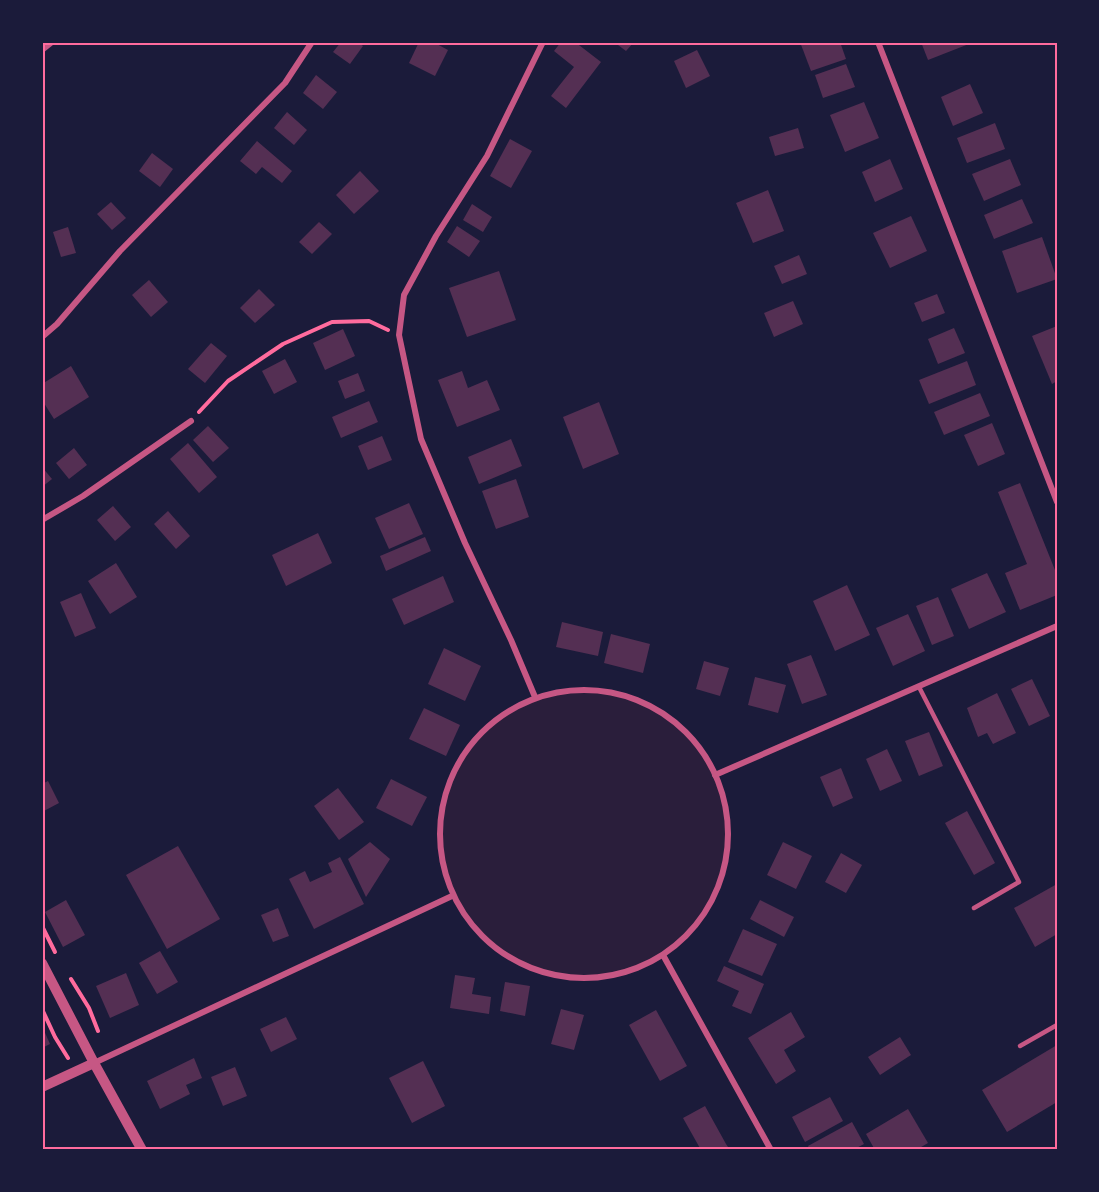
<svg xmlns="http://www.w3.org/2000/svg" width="1099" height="1192" viewBox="0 0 1099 1192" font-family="'Nunito Sans',sans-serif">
<rect width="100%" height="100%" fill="#1b1b3a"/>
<!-- green -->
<circle fill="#2a1e3b" cx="584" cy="834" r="144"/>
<!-- building -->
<g fill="#542f53">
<polygon points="341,42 358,42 363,46 350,64 333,52"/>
<polygon points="419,42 433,42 448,50 435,76 409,63"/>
<polygon points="561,42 575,42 601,62 566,108 551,96 574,67 554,51"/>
<polygon points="614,42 634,42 626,51"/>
<polygon points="800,42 840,42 846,59 811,71"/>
<polygon points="921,42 974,42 928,60"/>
<polygon points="697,50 710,76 686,88 674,61"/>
<polygon points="846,64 855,87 823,98 815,75"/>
<polygon points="316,75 337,92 323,109 303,93"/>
<polygon points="970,84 983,113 953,126 941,97"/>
<polygon points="864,102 879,138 845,152 830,115"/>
<polygon points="287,112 307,130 294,145 274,128"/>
<polygon points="995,123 1005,149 967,163 957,138"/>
<polygon points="798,128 804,148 775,156 769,137"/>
<polygon points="510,139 532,151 511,188 490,176"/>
<polygon points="257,141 292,171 282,183 262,167 256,174 240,161"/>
<polygon points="152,153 173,169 160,187 139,171"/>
<polygon points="890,159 903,189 875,202 862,172"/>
<polygon points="1010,159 1021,185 984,201 972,174"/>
<polygon points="360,171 379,191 354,214 336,195"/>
<polygon points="768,190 784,231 753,243 736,203"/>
<polygon points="1022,199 1033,223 994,239 984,215"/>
<polygon points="111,202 126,218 112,230 97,214"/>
<polygon points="472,204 492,217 483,232 463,220"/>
<polygon points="911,216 927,251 890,268 873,233"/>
<polygon points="319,222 332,234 312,254 299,242"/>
<polygon points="457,226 480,241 469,257 447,242"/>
<polygon points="68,227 76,253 61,257 53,232"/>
<polygon points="1042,237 1057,279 1017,293 1002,251"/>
<polygon points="799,255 807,274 782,284 774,266"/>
<polygon points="499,271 516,320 467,337 449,288"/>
<polygon points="149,280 168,302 151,317 132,295"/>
<polygon points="259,289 275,305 255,323 240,308"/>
<polygon points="937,294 945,313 922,322 914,303"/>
<polygon points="793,301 803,324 774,337 764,313"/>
<polygon points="1057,326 1057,381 1052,384 1032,336"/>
<polygon points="954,328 965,353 938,364 928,339"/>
<polygon points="343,329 355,356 325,370 313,343"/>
<polygon points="211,343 227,356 205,383 188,369"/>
<polygon points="285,359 297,382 274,394 262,371"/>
<polygon points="967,361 976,385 929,404 919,380"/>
<polygon points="71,366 89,397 54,419 42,400 42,384"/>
<polygon points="462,371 468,388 487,380 500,410 457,427 438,380"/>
<polygon points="358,373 365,391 345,399 338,381"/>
<polygon points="980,393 990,416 944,435 934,412"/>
<polygon points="369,401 378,422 341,438 332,417"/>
<polygon points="599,402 619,454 583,469 563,417"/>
<polygon points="992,423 1005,454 978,466 964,435"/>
<polygon points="208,426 229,448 213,462 193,440"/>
<polygon points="382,436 392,460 368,470 358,446"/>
<polygon points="511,439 522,466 479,484 468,457"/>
<polygon points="188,443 217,477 199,493 170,459"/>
<polygon points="74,448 87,465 69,479 56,463"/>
<polygon points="42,467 52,479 42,487"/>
<polygon points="516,479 529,517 496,529 482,491"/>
<polygon points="1020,483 1057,575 1057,595 1020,610 1005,573 1027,564 998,492"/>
<polygon points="409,503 423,534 389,549 375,518"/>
<polygon points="113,506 131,527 115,541 97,520"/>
<polygon points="168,511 190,536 176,549 154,524"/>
<polygon points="318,533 332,563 286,586 272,555"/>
<polygon points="425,537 431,551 386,571 380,556"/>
<polygon points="116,563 137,597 110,614 88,581"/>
<polygon points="987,573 1006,612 969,629 951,589"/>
<polygon points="443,576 454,602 404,625 392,599"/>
<polygon points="847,585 870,635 835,651 813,601"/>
<polygon points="81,593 96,628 75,637 60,602"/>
<polygon points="938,597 954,636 932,645 916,606"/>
<polygon points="908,614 925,651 893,666 876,628"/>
<polygon points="562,622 603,632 598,656 556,647"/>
<polygon points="611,634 650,644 643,673 604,663"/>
<polygon points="444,648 481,666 465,701 428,684"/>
<polygon points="811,655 827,695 802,704 787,664"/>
<polygon points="704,661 729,668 720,696 696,689"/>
<polygon points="755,677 786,685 778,713 748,705"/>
<polygon points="1032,679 1050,716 1029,726 1011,689"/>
<polygon points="997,693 1016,733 993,744 987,733 978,737 967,708"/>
<polygon points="424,708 460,725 446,756 409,739"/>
<polygon points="929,732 943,766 919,776 905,741"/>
<polygon points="887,749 902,781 880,791 866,759"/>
<polygon points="841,768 853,798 833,807 820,777"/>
<polygon points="391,779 427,797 412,826 376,808"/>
<polygon points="48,781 59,803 42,812 42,784"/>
<polygon points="338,788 364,822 339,840 314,806"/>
<polygon points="967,811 995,863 974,875 945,823"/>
<polygon points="370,842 390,859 366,897 348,859"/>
<polygon points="783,842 812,856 796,889 767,875"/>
<polygon points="178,846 220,919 167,949 126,875"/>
<polygon points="841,853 862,865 846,893 825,882"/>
<polygon points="340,857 364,904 314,929 289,879 305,871 310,882 332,872 328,863"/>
<polygon points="1057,884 1057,934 1035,947 1014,908"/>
<polygon points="66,900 85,935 63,947 45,912"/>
<polygon points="760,900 794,917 784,937 750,919"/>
<polygon points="278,908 289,936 273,942 261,915"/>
<polygon points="743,929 777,944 762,976 728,962"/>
<polygon points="160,951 178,982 157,994 139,963"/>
<polygon points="724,966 764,984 751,1014 732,1006 739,991 717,981"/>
<polygon points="126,973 139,1005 110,1018 96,986"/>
<polygon points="455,975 475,978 472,994 491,997 489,1014 450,1008"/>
<polygon points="505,982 530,986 525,1016 500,1011"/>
<polygon points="561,1009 584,1015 574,1050 551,1044"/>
<polygon points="656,1010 687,1066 660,1081 629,1025"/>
<polygon points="791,1012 805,1037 784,1050 796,1071 776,1084 748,1038"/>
<polygon points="286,1017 297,1039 271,1052 260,1029"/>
<polygon points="42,1026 50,1044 42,1048"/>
<polygon points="900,1037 911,1055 880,1075 868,1057"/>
<polygon points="1057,1045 1057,1102 1007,1132 982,1090"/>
<polygon points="194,1058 202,1078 186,1085 190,1094 160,1109 147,1081"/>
<polygon points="423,1061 445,1106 412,1123 389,1078"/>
<polygon points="235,1067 247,1096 223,1106 211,1077"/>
<polygon points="830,1097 843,1121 805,1142 792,1117"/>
<polygon points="705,1106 726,1144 730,1150 701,1150 683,1118"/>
<polygon points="908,1109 928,1143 916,1150 875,1150 866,1134"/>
<polygon points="852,1122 864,1144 853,1150 810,1150 808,1146"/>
</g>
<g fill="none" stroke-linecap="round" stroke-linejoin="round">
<!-- path -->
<g stroke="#ff6b9d" stroke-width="4">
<polyline points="199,412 228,381 283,344 332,322 369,321 388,330"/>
<polyline points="42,926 55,952"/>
<polyline points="71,979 89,1008 98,1031"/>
<polyline points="42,1009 55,1037 68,1058"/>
</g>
<!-- service -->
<g stroke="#c65784" stroke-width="4.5">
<polyline points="919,687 1019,882 974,908"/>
<polyline points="1020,1046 1057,1025"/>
</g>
<!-- minor -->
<g stroke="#c65784" stroke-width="6">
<polyline points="878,42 1057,502"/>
<polyline points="42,50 52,42"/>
<polyline points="42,337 57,324 120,251 285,83 312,42"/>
<polyline points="42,520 83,496 191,421"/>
<circle cx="584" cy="834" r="144"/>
<polyline points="535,697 511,640 465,543 421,439 399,335 404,295 436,236 487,156 543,42"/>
<polyline points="715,775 1057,626"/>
<polyline points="663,955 771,1150"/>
<polyline points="94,1063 452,896"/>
</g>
<!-- tertiary -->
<g stroke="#c65784" stroke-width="10">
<polyline points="42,963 94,1063 142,1150"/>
<polyline points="42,1087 94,1063"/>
</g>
</g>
<!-- border -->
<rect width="1099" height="1192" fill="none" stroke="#1b1b3a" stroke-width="87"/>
<rect x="44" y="44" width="1012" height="1104" fill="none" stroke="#ff6b9d" stroke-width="2"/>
</svg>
